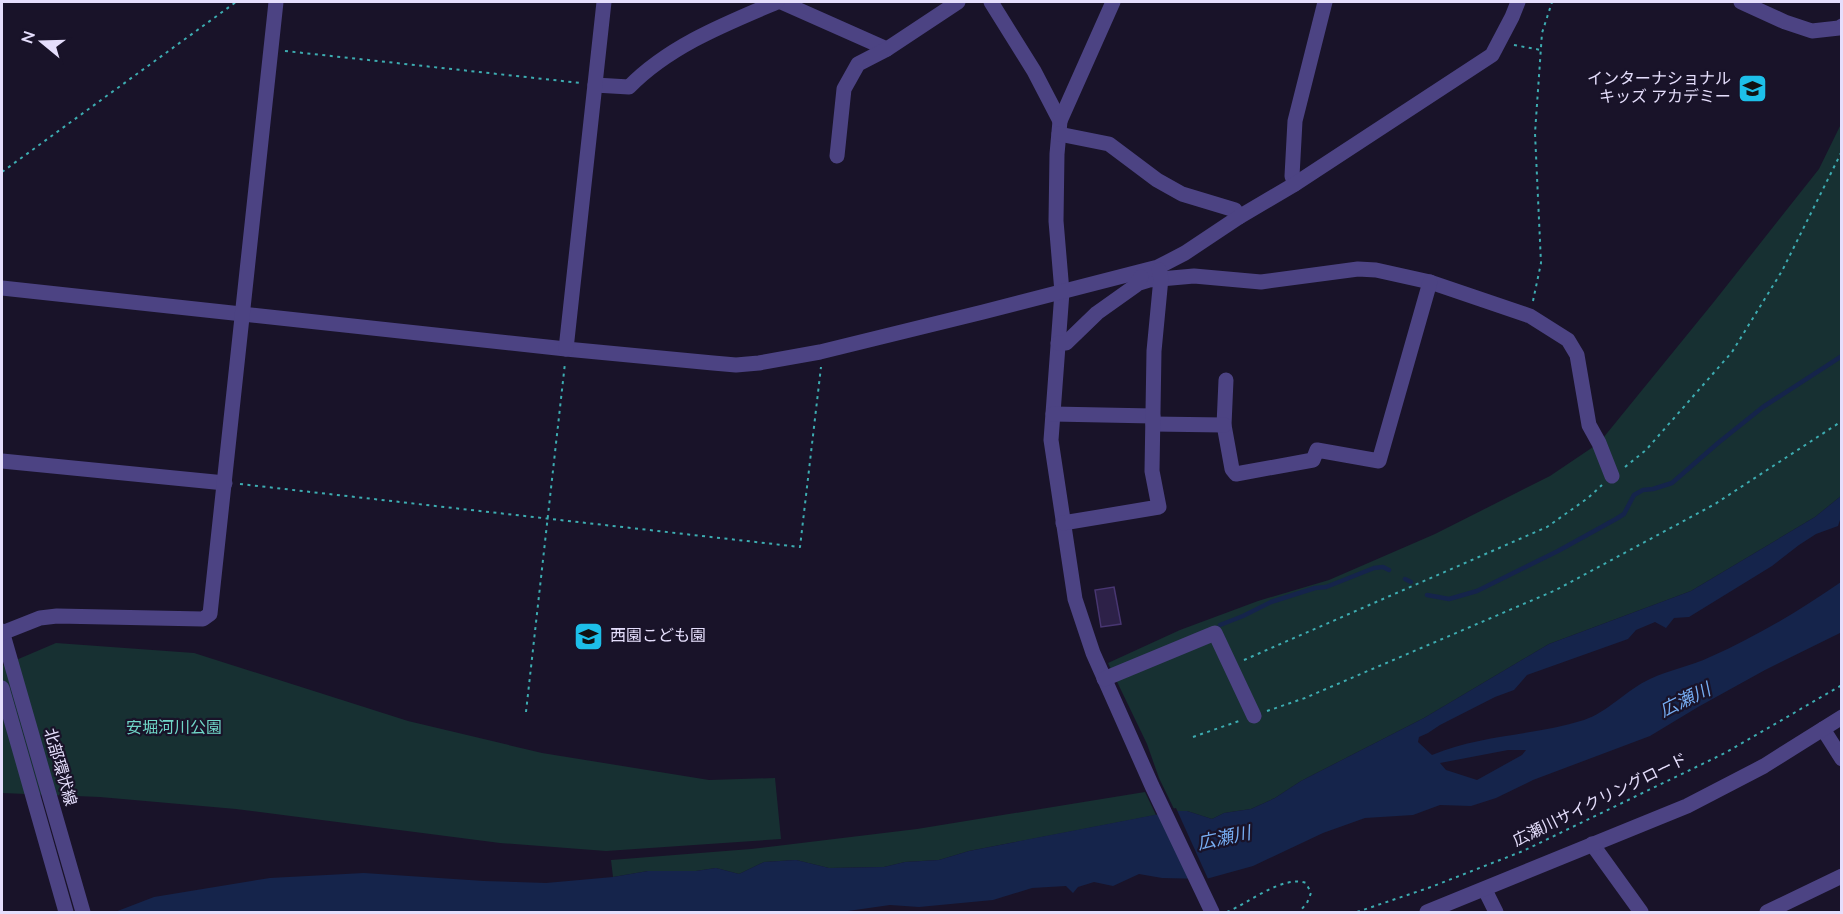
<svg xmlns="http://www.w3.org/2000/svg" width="1843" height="914" viewBox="0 0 1843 914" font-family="'Nunito Sans','Noto Sans JP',sans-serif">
<rect width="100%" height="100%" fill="#191329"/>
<!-- green -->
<g fill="#173032">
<polygon points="1841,124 1841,496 1815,517 1691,591 1549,644 1424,718 1301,781 1275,798 1251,809 1224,813 1212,819 1187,811 1175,811 1159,778 1147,744 1108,663 1180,630 1258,601 1329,580 1435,534 1550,476 1599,443 1713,303 1819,169"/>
<polygon points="56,643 194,653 408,721 542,753 709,780 775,778 781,839 606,851 500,843 236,809 100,797 2,793 2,666"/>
<polygon points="1145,792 1156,815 969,851 939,860 905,862 884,867 829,868 796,860 764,862 739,874 716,868 696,871 648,871 613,877 611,860 751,849 917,829"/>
</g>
<!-- water -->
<path fill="#15244b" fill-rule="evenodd" d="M1841 496V517L1838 526 1816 534 1799 545 1772 566 1689 617 1674 618 1666 628 1655 622 1636 630 1628 639 1527 675 1514 690 1495 697 1440 725 1428 733 1419 737 1418 742 1432 755C1483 734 1533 736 1584 720 1608 712 1626 690 1650 679 1669 670 1691 666 1710 657 1757 636 1799 611 1841 582L1842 633H1840L1765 670 1698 707 1650 736 1533 780 1496 798 1471 806 1440 805 1413 815 1365 818 1323 833 1253 866 1206 879 1162 878 1139 874 1113 886 1094 882 1078 887 1073 893 1066 886 1032 888 993 900 919 907 890 905 841 912H115L154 897 270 878 364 873 484 881 546 883 613 877 648 871H696L716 868 739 874 764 862 796 860 829 868 884 867 905 862 939 860 969 851 1175 811H1187L1212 819 1224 813 1251 809 1275 798 1301 781 1424 718 1549 644 1691 591 1815 517ZM1508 750H1526L1522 755 1477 780 1446 770 1440 763Z"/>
<!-- pier -->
<polygon fill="#191329" points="1176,808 1209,881 1191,881 1158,812"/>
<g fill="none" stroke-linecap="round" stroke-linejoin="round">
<!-- stream -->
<g stroke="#15244b" stroke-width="4.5">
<polyline points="1405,579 1411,582"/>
<polyline points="1427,595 1449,599 1477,591 1558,551 1616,519 1624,514 1634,495 1643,490 1653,489 1672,483 1718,443 1763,407 1842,356"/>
<polyline points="1220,625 1243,616 1271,602 1315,588 1326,587 1374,568 1383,567 1389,570"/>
</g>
</g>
<!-- building -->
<polygon fill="#2d2148" stroke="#483671" stroke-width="1.5" points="1114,587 1121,624 1101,627 1095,590"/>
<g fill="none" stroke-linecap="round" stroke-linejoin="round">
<!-- path -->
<g stroke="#3dacb1" stroke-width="2" stroke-dasharray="3 4.5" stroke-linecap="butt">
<polyline points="1514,45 1541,50"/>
<polyline points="285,51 581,83"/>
<polyline points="2,172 236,2"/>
<polyline points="1533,301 1541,263 1535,133 1542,33 1552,2"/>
<polyline points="1625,467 1646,450 1732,352 1782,271 1842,151"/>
<polyline points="240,484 800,547 821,367"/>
<polyline points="1244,660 1547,527 1588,498 1602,485"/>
<polyline points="1267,711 1305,698 1556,590 1715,504 1842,421"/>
<polyline points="526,712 565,363"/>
<polyline points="1193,737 1239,721"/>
<polyline points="1132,912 1167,912"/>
<path d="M1227 912C1249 903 1282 875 1306 883L1311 893 1307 903 1299 912"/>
<polyline points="1357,912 1431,887 1523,851 1725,753 1842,685"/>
</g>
<!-- minor -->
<g stroke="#4c4383" stroke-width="15">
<polyline points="781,2 887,49"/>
<polyline points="991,2 1034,71 1060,121"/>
<polyline points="1113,2 1060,121 1057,154 1056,221 1062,292 1051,440 1075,599 1093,653 1152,786 1212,912"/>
<polyline points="1741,2 1785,22 1812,31 1839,28 1842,26"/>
<path d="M595 85 629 87C669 46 725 24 777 2"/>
<polyline points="1059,134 1109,144 1157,180 1182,194 1235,210 1239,217"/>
<polyline points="837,156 844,89 858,64 887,49 958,2"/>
<polyline points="1295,184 1292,176 1295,121 1325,2"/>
<polyline points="1136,284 1149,280 1194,276 1261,282 1358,269 1376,270 1430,282 1530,316 1568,340 1577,355 1589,425 1599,443 1612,476"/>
<polyline points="2,288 566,349 713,363 736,365 759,363 820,352 983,312 1158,267 1185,253 1239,217 1295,184 1492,55 1512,17 1518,2"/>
<polyline points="1058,343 1066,343 1097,313 1135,286 1141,277"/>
<polyline points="566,349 604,2"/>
<polyline points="1226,380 1224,425 1232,469 1236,474 1313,460 1317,450 1379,461 1430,282"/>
<polyline points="1053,414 1153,416"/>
<polyline points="1153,424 1224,425"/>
<polyline points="2,461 225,483"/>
<polyline points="1063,523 1159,507 1152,471 1154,351 1161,278 1159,270"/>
<polyline points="2,631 83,912"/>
<polyline points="2,633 40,618 57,616 203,619 210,614 276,2"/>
<polyline points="1104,679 1215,633 1254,716"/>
<polyline points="2,688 66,912"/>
<polyline points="1823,729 1842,759"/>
<polyline points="1592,844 1641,912"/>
<polyline points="1485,890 1496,912"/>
<polyline points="1427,912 1687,806 1764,766 1842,717"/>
<polyline points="1767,912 1842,876"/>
</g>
</g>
<!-- icons -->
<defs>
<symbol id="school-square" viewBox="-11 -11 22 22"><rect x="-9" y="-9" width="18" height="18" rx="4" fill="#1dbfe9" stroke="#191329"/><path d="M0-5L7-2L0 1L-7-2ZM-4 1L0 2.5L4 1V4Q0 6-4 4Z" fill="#111"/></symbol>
</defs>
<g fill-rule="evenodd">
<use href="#school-square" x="1736" y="72" width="33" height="33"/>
<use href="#school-square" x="572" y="620" width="33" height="33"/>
</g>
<g text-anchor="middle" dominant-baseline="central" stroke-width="4.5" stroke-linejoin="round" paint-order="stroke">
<!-- poi labels -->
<g font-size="16" fill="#e5defc" stroke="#191329" text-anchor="end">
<text x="1731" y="79">インターナショナル<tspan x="1731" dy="18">キッズ アカデミー</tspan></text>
<text x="610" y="636" text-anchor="start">西園こども園</text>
</g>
<!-- park labels -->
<g font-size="16" fill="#70d6c7" stroke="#191329">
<text x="174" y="728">安堀河川公園</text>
</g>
<!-- street labels -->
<g font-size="16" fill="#e5defc" stroke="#191329">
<text transform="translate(60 767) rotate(74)">北部環状線</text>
<text transform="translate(1600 800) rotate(-26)">広瀬川サイクリングロード</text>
</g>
<!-- water labels -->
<g font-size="18" font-style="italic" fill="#76acf1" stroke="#191329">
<text transform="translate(1685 700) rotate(-26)">広瀬川</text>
<text transform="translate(1224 838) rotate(-12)">広瀬川</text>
</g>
</g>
<!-- border -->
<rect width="1843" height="914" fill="none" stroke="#e5defc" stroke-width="6"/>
<!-- north arrow -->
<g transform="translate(42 42) rotate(289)" stroke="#191329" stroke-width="4.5" paint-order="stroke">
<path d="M0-4.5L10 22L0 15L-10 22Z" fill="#e5defc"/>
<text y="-9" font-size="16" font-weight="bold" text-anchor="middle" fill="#e5defc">N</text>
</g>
</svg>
